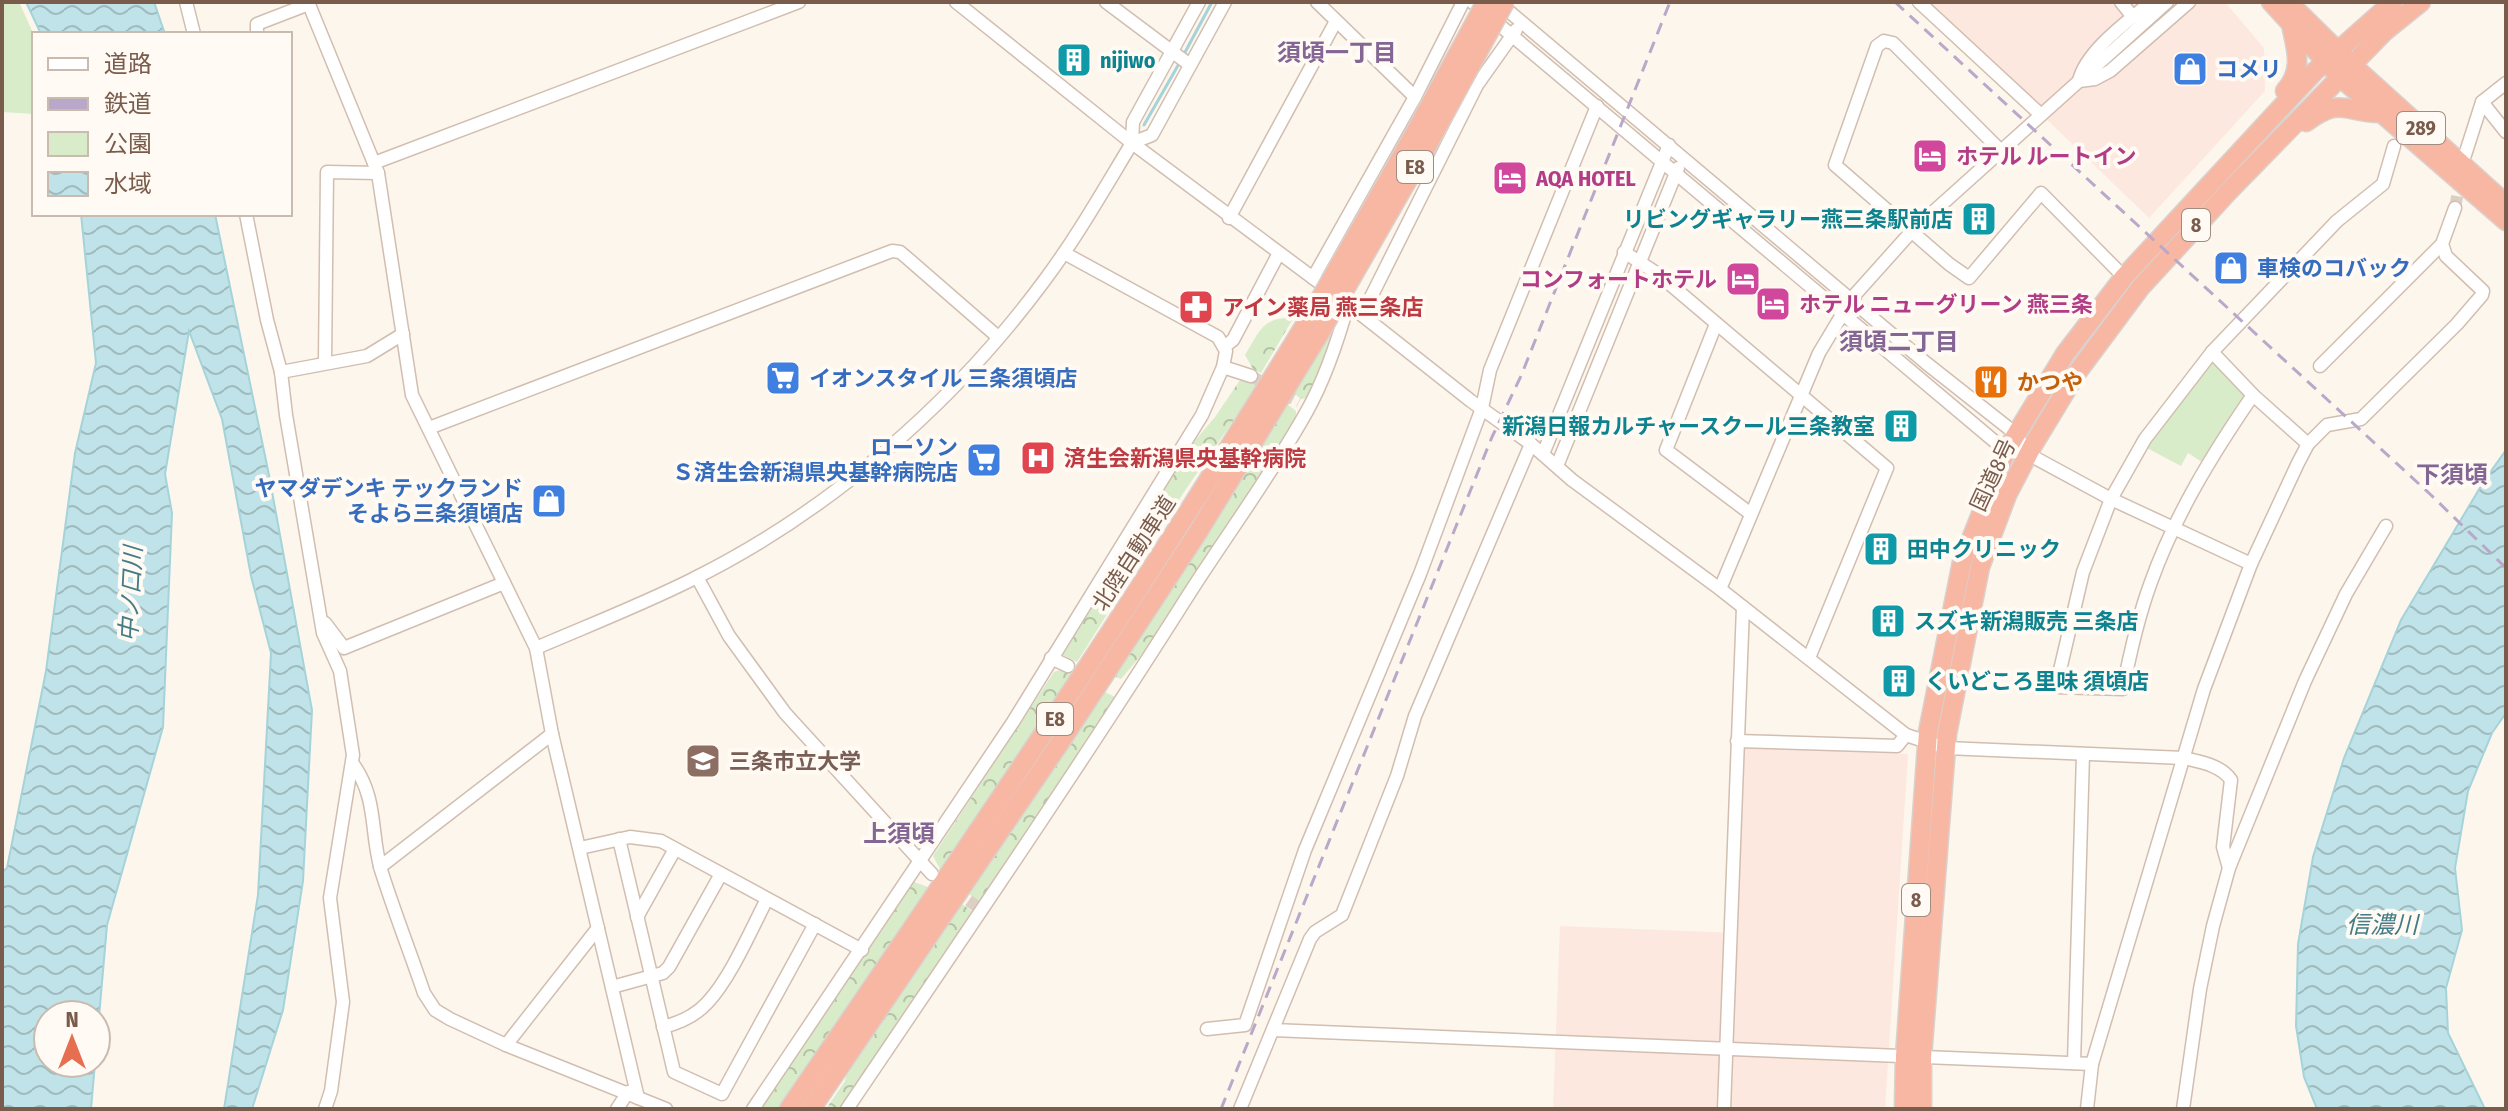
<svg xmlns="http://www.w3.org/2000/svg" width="2508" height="1111" viewBox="0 0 2508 1111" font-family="'Fira Sans Condensed','Noto Sans JP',sans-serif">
<defs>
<pattern id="forest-crowns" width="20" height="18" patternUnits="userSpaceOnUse" patternTransform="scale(2)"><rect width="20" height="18" fill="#d8ecc9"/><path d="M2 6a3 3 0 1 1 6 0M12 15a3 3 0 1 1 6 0" fill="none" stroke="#b4c2a5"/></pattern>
<pattern id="water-waves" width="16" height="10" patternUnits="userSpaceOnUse" patternTransform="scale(2)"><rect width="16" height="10" fill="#bfe3e8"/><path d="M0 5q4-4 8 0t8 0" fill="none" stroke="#a0bbbe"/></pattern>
</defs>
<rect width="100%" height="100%" fill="#fdf6ec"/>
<!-- commercial -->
<g fill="#fde8e0">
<polygon points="1925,2 2225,2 2264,48 2265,91 2149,218"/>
<polygon points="1744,747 1908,754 1885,1109 1553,1109 1560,926 1737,933"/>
</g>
<!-- forest -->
<g fill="url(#forest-crowns)">
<path d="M1294 317 1261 373 1253 369 1245 355C1262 328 1261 319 1294 317Z"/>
<polygon points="1328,333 1333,343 1309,398 1301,399 1290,390"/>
<polygon points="1240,380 1258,385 1184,492 1077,662 1063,655 1182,456 1215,417"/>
<polygon points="1287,404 1296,411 1296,418 1159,634 1121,679 1111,675"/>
<polygon points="1063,669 1073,673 942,873 933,856 1054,672"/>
<polygon points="1105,692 1115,697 1117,704 980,903 969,894"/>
<polygon points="914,882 931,888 777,1109 759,1109"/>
<polygon points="962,904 973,912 841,1109 826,1109 845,1081 846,1075"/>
</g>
<!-- green -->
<g fill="#d8ecc9">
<polygon points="2,2 19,2 34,35 34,114 2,112"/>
<polygon points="2211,360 2247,396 2202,462 2188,453 2181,466 2147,448 2171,410"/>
</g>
<!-- water -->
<g fill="url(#water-waves)" stroke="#a5d3da" stroke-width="2" fill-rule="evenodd">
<polygon points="26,2 154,2 165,34 41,34"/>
<path d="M81 214H215L269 475 312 710 303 881 283 1010 252 1109H224L258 895 271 653 251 576 222 419 189 331 165 474 172 513 163 727 107 925 91 1109H2V872L7 868 46 671 75 453 96 363ZM48 1015H96V1063H48Z"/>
<polygon points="2506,450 2506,713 2492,733 2468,791 2455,868 2462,930 2446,988 2448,1033 2485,1109 2317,1109 2304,1077 2296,1026 2298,944 2313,857 2344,758 2401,620 2484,481"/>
</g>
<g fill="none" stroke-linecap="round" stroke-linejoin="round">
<!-- stream -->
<g stroke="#a5d3da" stroke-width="3">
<polyline points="1183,56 1212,2"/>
<polyline points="1144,125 1180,62"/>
</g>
<!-- minor-tunnel -->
<g stroke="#dcd0c4" stroke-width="12" stroke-dasharray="12 6" stroke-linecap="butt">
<polyline points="2455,208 2461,176"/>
<polyline points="1251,376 1299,402"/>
<polyline points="954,890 979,908"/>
</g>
<defs>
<g id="minor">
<polyline points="186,2 194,34"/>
<polyline points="308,2 378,173 412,395 536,648 552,734 638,1098"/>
<path d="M956 2 1132 143 1348 304 1471 401 1531 444 1572 480 1720 589 1906 735 1946 748 2184 758C2200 762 2221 765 2231 780L2223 847 2229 868"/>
<polyline points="1106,2 1190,65"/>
<polyline points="1317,2 1415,97"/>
<polyline points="1472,2 2006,451 2028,454 2111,499 2251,564"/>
<polyline points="1919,2 2041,115"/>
<polyline points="2121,2 2133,17"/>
<path d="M2151 2C2128 21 2085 52 2079 81L2095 79 2110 71 2189 2"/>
<polyline points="1499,3 1926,363 2016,434 2028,454"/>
<polyline points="257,34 257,24 309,4"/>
<polyline points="2482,102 2506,132"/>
<polyline points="1132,143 1152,135 1225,2"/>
<polyline points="2000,150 1893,43 1884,41 1877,46 1835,165 1949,264 1969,278 2041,193 2124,277"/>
<polyline points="2465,155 2482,102 2506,83"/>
<polyline points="374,163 799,2"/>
<polyline points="246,214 267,320 281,372 286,415 323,633 340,671 353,755 330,898 343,1002 331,1091 325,1109"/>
<polyline points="1229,218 1336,21"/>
<polyline points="1624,252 1658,274 1887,468 1809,658"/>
<polyline points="1313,278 1415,97 1463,2"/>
<polyline points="1362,315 1477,85 1516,30"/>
<polyline points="1716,324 1666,450 1751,514"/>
<polyline points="1225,346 1233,340 1279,253"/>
<polyline points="2212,352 2253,395 2308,444"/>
<polyline points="325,362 327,172 378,173"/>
<polyline points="2320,366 2442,244"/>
<polyline points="1223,367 1251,376"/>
<polyline points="281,372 367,356 403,334"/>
<path d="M2253 395C2213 453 2175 515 2151 582 2138 617 2130 653 2123 689L2056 687 2083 572 2111 499 2145 439 2212 352 2337 221 2383 184 2394 146"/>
<polyline points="429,428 892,251 900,252 906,257 998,337"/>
<polyline points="1543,454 1669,145"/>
<polyline points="1557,466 1678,168"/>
<polyline points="697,577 729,636 785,713 932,874"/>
<polyline points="1720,589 1819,353 1852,298 1912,231 2167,2"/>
<polyline points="325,623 344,648 504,583"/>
<path d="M536 648C587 626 641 605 691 580 829 512 953 404 1044 281 1077 237 1104 189 1132 143L1133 122 1199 2"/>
<polyline points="1051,658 1068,666"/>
<polyline points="1737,741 1897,746 1906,735"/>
<path d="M353 764C378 799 370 832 381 870 394 911 410 952 424 993L435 1010 450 1019 506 1045 666 1109"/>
<polyline points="619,839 674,1072 722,1094 815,924"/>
<polyline points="580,848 630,837 661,841 862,950"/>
<polyline points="380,867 552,734"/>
<polyline points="637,917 675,849"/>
<polyline points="612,987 663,973 669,967 721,874"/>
<path d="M663 1027C679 1023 695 1016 707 1003 730 979 751 930 767 899"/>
<polyline points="1207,1029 1245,1025 1305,850 1420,574 1482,408 1490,370 1597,106"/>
<polyline points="1273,1030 2092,1064"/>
<polyline points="506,1045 598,928"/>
<polyline points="2074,1063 2083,754"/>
<polyline points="617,1109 628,1092"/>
<polyline points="753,1109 1013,722 1202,415 1223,367 1226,351 1218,337 1064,253"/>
<path d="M847 1109C962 939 1079 768 1189 594 1228 533 1272 474 1307 411 1326 377 1338 340 1348 304"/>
<polyline points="1240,1109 1310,939 1315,932 1342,915 1397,776 1415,716 1531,444"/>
<polyline points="1724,1109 1743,607"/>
<polyline points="2087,1109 2092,1064 2204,689 2251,564 2298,463 2308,444 2327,425 2361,419 2457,324 2482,295 2483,291 2446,256 2442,244 2455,208"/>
<polyline points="2183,1109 2200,989 2213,926 2229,868 2305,681 2346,594 2386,526"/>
</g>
<g id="highway">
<polyline points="2271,2 2340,77 2506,221"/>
<polyline points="2288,2 2352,65 2506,204"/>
<path d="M2285 91C2303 71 2297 52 2292 29"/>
<path d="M2306 122C2343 95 2345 114 2382 113"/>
<path d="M789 1109C967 849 1144 589 1308 320"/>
<polyline points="811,1109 1059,744 1198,532 1321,331"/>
<polyline points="1904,1109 1905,1056 1928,732 1962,562 2006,451 2065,354 2124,277 2314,72 2393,2"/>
<polyline points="1922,1109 1922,1057 1947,734 1980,567 2007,495 2033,445 2076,374 2140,288 2228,192 2385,31 2421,2"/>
</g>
</defs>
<!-- minor casing -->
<use href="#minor" stroke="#d1beb0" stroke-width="15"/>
<!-- highway casing -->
<use href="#highway" stroke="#dad1cd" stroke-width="21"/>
<!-- minor -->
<use href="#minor" stroke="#fff" stroke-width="12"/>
<!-- highway -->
<use href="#highway" stroke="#f7b7a3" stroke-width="18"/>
<!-- rail -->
<g stroke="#b9a8c9" stroke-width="3" stroke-dasharray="12 8" stroke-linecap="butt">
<polyline points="1895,2 2431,495 2506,568"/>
<polyline points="1221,1109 1492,437 1521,376 1670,2"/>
</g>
<defs>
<g id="highway-bridge">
<polyline points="1308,320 1415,133 1486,2"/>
<polyline points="1321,331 1426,148 1505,2"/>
</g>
</defs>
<!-- highway-bridge casing -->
<use href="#highway-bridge" stroke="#dad1cd" stroke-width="21" stroke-linecap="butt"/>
<!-- highway-bridge -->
<use href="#highway-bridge" stroke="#f7b7a3" stroke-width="18"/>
</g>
<!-- icons -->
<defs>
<symbol id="building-square" viewBox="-11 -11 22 22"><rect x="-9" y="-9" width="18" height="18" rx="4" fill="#0f9aa8" stroke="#fffaf3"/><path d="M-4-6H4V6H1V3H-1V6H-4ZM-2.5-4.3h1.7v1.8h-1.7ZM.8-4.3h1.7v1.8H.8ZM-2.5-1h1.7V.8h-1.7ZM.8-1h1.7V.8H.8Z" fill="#fff"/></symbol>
<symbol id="shop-square" viewBox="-11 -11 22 22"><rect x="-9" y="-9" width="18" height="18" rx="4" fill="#3f7fe0" stroke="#fffaf3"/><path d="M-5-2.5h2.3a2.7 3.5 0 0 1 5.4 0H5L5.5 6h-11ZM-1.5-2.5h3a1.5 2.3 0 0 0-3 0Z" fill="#fff"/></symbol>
<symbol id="hotel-square" viewBox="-11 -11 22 22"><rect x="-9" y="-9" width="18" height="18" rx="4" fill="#d1479c" stroke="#fffaf3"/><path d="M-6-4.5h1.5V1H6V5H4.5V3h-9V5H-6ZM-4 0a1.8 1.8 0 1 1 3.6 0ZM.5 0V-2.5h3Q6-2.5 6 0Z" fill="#fff"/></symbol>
<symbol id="pharmacy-square" viewBox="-11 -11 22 22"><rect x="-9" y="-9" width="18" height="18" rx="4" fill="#e0444e" stroke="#fffaf3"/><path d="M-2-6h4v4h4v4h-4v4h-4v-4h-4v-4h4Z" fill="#fff"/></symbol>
<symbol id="supermarket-square" viewBox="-11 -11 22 22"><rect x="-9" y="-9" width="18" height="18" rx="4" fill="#3f7fe0" stroke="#fffaf3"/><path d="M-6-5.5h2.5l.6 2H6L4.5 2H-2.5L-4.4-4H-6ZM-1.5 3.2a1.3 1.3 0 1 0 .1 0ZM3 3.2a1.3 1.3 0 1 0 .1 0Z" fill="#fff"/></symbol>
<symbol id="restaurant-square" viewBox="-11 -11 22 22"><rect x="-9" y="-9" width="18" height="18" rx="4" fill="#e8710a" stroke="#fffaf3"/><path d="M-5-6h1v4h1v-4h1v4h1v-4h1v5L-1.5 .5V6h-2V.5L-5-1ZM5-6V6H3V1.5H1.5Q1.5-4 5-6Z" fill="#fff"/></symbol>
<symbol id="hospital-square" viewBox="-11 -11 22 22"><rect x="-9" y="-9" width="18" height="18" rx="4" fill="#e0444e" stroke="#fffaf3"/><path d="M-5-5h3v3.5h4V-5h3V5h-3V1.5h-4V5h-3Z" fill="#fff"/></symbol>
<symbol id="university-square" viewBox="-11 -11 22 22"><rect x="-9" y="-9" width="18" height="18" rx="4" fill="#8d6e63" stroke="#fffaf3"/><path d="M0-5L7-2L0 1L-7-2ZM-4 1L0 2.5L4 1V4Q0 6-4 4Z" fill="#fff"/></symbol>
</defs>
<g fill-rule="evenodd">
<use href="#building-square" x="1054" y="40" width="40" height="40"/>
<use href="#shop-square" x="2170" y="49" width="40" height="40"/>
<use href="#hotel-square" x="1910" y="136" width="40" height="40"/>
<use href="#hotel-square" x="1490" y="158" width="40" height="40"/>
<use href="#building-square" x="1959" y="199" width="40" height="40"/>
<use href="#shop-square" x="2211" y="248" width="40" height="40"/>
<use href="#hotel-square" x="1723" y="259" width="40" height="40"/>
<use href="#hotel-square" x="1753" y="284" width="40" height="40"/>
<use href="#pharmacy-square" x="1176" y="287" width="40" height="40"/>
<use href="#supermarket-square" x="763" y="358" width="40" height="40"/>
<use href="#restaurant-square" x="1971" y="362" width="40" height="40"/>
<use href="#building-square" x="1881" y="406" width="40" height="40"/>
<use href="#hospital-square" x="1018" y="438" width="40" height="40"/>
<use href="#supermarket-square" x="964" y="440" width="40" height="40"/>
<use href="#shop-square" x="529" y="481" width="40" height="40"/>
<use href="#building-square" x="1861" y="529" width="40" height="40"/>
<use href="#building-square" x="1868" y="601" width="40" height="40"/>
<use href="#building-square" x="1879" y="661" width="40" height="40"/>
<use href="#university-square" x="683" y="741" width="40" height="40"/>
</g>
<g text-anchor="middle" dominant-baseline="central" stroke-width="8" stroke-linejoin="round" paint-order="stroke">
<!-- shield labels -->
<g fill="#fffaf3" stroke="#a28b7f" stroke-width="2">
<rect x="2397" y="112" width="48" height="32" rx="6"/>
<rect x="1397" y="151" width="36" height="32" rx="6"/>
<rect x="2182" y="209" width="28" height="32" rx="6"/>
<rect x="1037" y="703" width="36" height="32" rx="6"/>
<rect x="1902" y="884" width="28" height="32" rx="6"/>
</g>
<g font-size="20" font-weight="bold" fill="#7a5c4d">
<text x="2421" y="128">289</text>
<text x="1415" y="167">E8</text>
<text x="2196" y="225">8</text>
<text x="1055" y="719">E8</text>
<text x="1916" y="900">8</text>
</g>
<!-- culture labels -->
<g font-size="22" font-weight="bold" fill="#0d838f" stroke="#fffaf3" text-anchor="start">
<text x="1100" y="60">nijiwo</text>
<text x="1953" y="219" text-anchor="end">リビングギャラリー燕三条駅前店</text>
<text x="1875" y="426" text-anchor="end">新潟日報カルチャースクール三条教室</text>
<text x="1907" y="549">田中クリニック</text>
<text x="1914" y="621">スズキ新潟販売 三条店</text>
<text x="1925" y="681">くいどころ里味 須頃店</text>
</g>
<!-- shop labels -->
<g font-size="22" font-weight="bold" fill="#366cbe" stroke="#fffaf3" text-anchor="start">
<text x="2216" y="69">コメリ</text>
<text x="2257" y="268">車検のコバック</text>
<text x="809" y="378">イオンスタイル 三条須頃店</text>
<text x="958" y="447" text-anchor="end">ローソン<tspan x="958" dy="25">Ｓ済生会新潟県央基幹病院店</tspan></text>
<text x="523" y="488" text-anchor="end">ヤマダデンキ テックランド<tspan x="523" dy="25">そよら三条須頃店</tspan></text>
</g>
<!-- hotel labels -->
<g font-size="22" font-weight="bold" fill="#b23c85" stroke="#fffaf3" text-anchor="start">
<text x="1956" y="156">ホテル ルートイン</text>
<text x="1536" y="178">AQA HOTEL</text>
<text x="1717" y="279" text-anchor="end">コンフォートホテル</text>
<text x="1799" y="304">ホテル ニューグリーン 燕三条</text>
</g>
<!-- health labels -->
<g font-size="22" font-weight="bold" fill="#be3a42" stroke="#fffaf3" text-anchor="start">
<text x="1222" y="307">アイン薬局 燕三条店</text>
<text x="1064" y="458">済生会新潟県央基幹病院</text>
</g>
<!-- food labels -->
<g font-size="22" font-weight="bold" fill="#c56008" stroke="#fffaf3" text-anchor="start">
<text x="2017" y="382">かつや</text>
</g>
<!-- street labels -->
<g font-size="22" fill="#7a5c4d" stroke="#fffaf3">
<text transform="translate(1993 475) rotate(-65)">国道8号</text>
<text transform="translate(1134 553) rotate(-57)">北陸自動車道</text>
</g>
<!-- education labels -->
<g font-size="22" font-weight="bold" fill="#785e54" stroke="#fffaf3" text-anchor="start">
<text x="729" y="761">三条市立大学</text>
</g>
<!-- neighbourhood labels -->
<g font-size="24" font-weight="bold" fill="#846695" stroke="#fffaf3">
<text x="1337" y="53">須頃一丁目</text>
<text x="1899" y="342">須頃二丁目</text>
<text x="2452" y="475">下須頃</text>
<text x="899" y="834">上須頃</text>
</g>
<!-- water labels -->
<g font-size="24" font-style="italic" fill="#437c86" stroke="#fffaf3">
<text transform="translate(131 594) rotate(-87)">中ノ口川</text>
<text x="2382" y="925">信濃川</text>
</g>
</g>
<!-- border -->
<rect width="2508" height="1111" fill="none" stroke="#7a5c4d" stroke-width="8"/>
<!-- legend -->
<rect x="32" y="32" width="260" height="184" fill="#fffaf3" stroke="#cabbb1" stroke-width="2"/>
<rect x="48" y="58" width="40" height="12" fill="#ffffff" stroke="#cabbb1" stroke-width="2"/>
<text x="104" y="72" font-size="24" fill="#7a5c4d">道路</text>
<rect x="48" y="98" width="40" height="12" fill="#b9a8c9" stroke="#cabbb1" stroke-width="2"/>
<text x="104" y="112" font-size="24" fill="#7a5c4d">鉄道</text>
<rect x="48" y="132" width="40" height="24" fill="#d8ecc9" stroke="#cabbb1" stroke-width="2"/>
<text x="104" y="152" font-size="24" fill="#7a5c4d">公園</text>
<rect x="48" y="172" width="40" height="24" fill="url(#water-waves)" stroke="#cabbb1" stroke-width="2"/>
<text x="104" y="192" font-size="24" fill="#7a5c4d">水域</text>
<!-- north arrow -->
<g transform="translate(72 1039)"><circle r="38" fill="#fffaf3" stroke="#cabbb1" stroke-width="2"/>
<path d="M0-6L14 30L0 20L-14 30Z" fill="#e76f51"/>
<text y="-12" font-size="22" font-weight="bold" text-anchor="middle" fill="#7a5c4d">N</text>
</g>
</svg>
